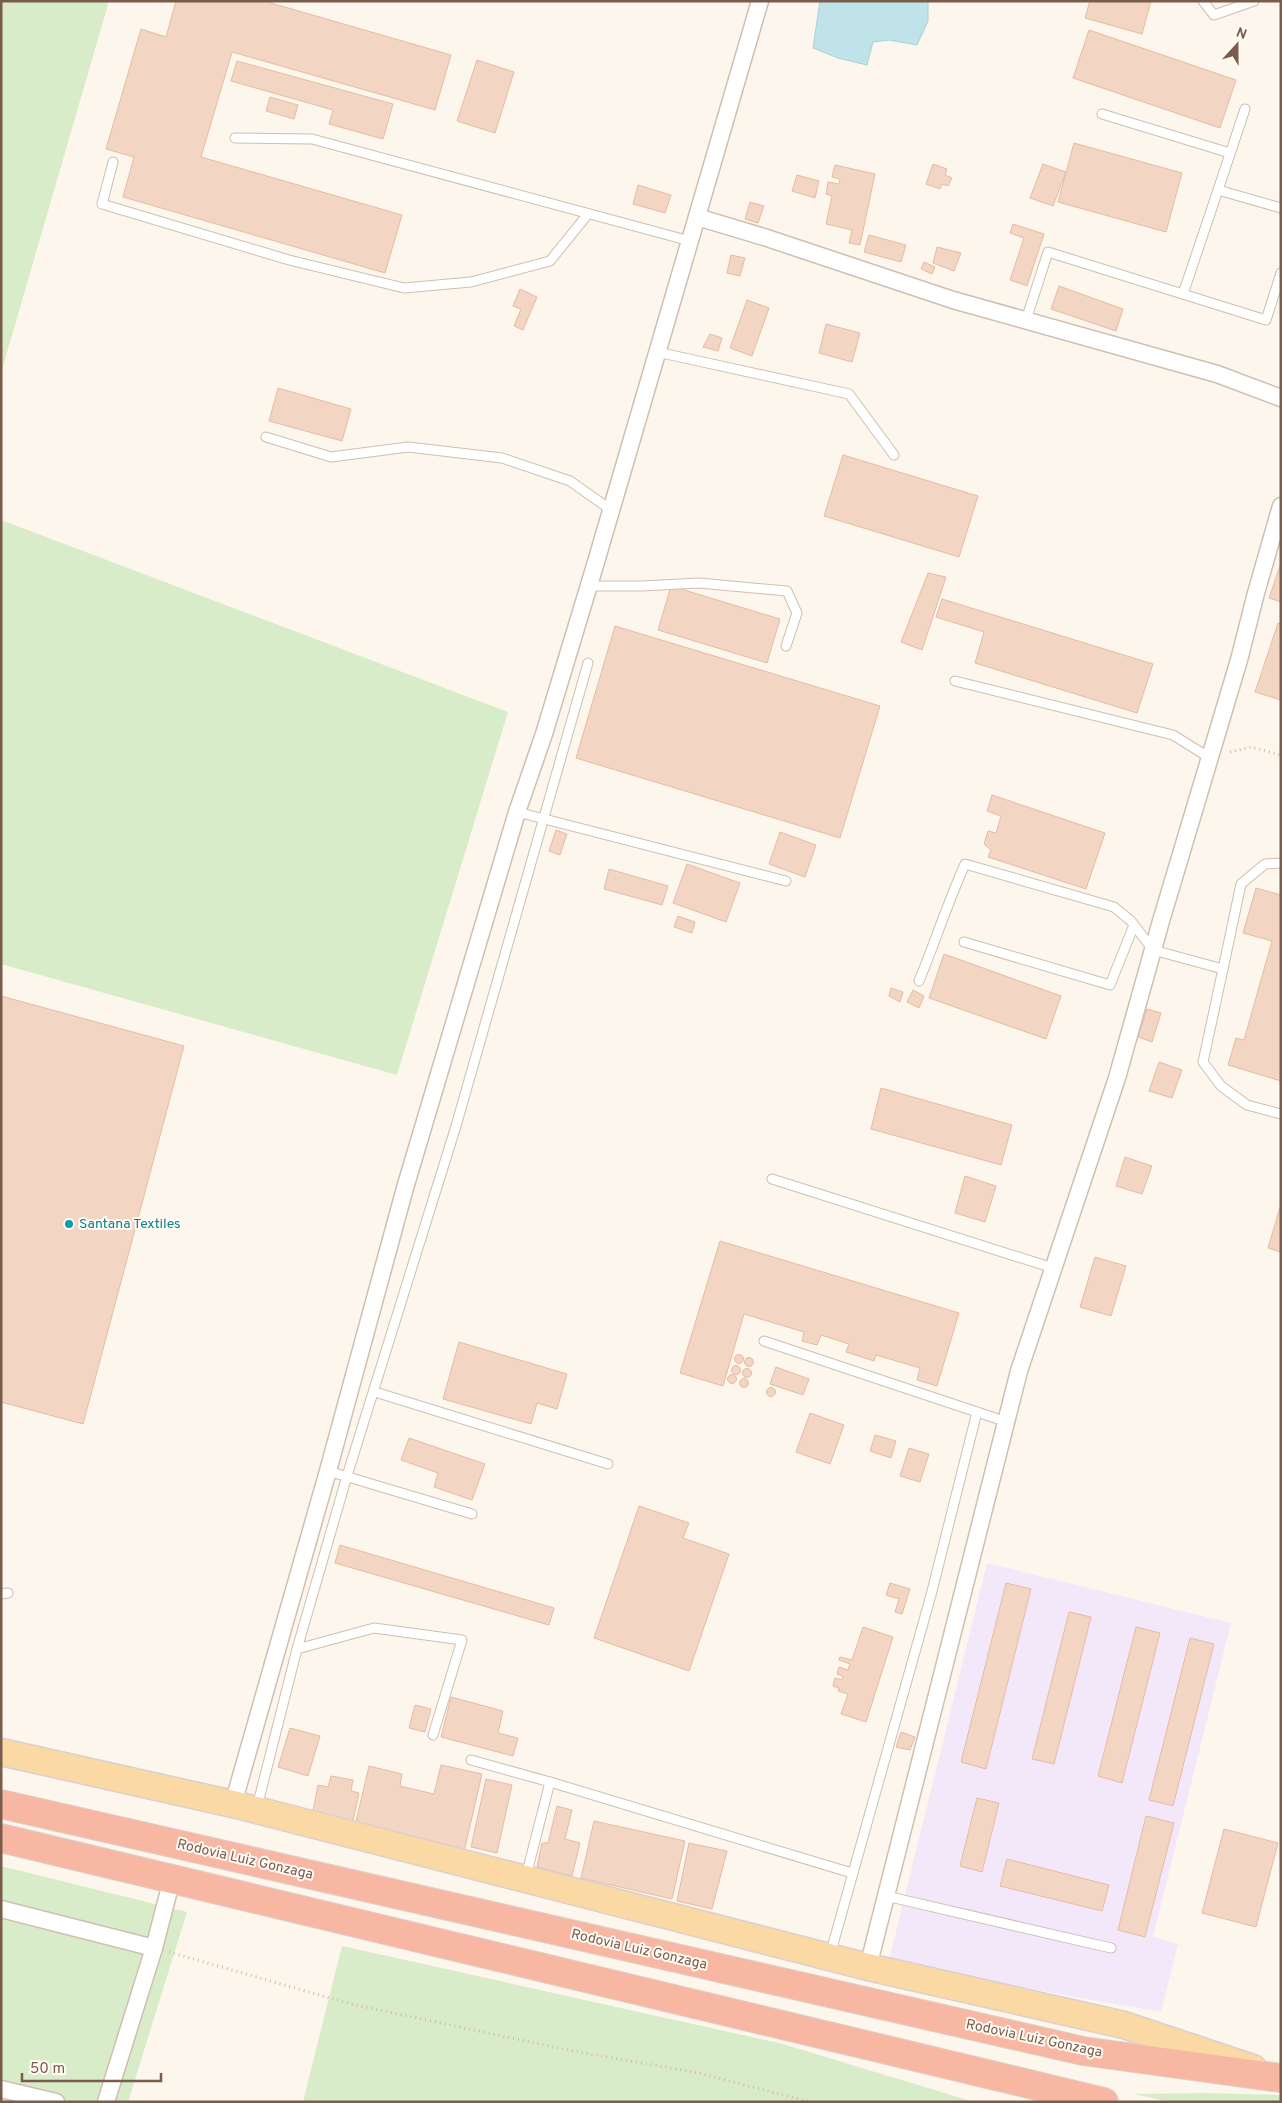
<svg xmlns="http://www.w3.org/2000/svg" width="1282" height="2103" viewBox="0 0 1282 2103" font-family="Overpass,sans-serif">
<rect width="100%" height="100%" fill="#fdf6ec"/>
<!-- education -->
<polygon fill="#f3e8fa" points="987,1563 1231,1623 1153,1937 1178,1944 1161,2012 888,1964"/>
<!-- green -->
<g fill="#d8ecc9">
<polygon points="1,1 109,1 1,373"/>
<polygon points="1,520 508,712 397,1075 1,964"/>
<polygon points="1,1866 187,1912 128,2102 1,2102"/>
<polygon points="342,1946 783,2044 974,2102 303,2102"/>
<polygon points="1205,2093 1281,2095 1281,2102 1170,2102 1134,2094"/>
</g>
<!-- water -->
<polygon fill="#bfe3e8" stroke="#a5d3da" points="820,1 928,1 928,21 917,45 889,40 873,42 867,65 838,58 813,48"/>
<!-- building -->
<g fill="#f3d5c3" stroke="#e6bba3">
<polygon points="176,1 264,1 451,55 435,110 232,52 201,157 402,215 385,273 123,197 134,157 106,149 141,29 166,37"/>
<polygon points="1090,1 1151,1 1142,34 1085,18"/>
<polygon points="1089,30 1236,80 1220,128 1073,78"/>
<polygon points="477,60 514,72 495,133 457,121"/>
<polygon points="237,61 393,104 383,139 329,124 333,110 231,81"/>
<polygon points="270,97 298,105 294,119 266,111"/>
<polygon points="1074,143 1182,173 1166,232 1058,202"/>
<polygon points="933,164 947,169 945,175 952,178 948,186 942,184 940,189 926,184"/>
<polygon points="1043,164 1066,172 1053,206 1030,198"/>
<polygon points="835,165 875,174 860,245 849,243 852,230 826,224 832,196 826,194 828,182 839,184 840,179 832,177"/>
<polygon points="797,175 819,181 815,198 792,191"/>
<polygon points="638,185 671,195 665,213 633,204"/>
<polygon points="750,202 764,206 758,223 745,219"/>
<polygon points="1013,224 1044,234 1027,286 1010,280 1024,238 1010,233"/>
<polygon points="869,235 906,245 901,262 864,252"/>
<polygon points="937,247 961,253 954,271 933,263"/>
<polygon points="731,255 745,258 740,276 727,273"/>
<polygon points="924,262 935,267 932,274 921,269"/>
<polygon points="1059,286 1123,309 1116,331 1051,309"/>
<polygon points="520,289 537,297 523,330 514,326 521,309 513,306"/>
<polygon points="747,300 769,308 752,356 730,348"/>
<polygon points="826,324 860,333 852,362 819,353"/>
<polygon points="710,334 722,338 718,351 703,347"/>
<polygon points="278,388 351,409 342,441 269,421"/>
<polygon points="843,455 978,496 959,557 824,516"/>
<polygon points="1281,563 1281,602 1269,598"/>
<polygon points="928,573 946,577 922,650 901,642"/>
<polygon points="671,586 780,619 767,663 658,630"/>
<polygon points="942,599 1153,664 1137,713 975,663 984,632 936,617"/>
<polygon points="1278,623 1281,624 1281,700 1255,692"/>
<polygon points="615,626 880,706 840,838 576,758"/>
<polygon points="992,795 1105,833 1086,889 988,857 991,850 984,844 988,831 996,833 1001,816 987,811"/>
<polygon points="556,830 567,834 560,855 549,851"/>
<polygon points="780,832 816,845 805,877 769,864"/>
<polygon points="687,864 740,883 726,922 673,903"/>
<polygon points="609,869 668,886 662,905 604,889"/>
<polygon points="1256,888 1281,895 1281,1081 1228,1065 1236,1038 1244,1040 1272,941 1243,933"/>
<polygon points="678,916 695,922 692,933 674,927"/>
<polygon points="944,954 1061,996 1046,1039 929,998"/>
<polygon points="891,988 903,992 900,1002 889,996"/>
<polygon points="913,990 924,996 919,1008 907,1002"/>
<polygon points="1,996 184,1046 83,1424 1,1402"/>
<polygon points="1147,1009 1161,1013 1152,1042 1138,1037"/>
<polygon points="1159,1062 1182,1070 1172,1098 1149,1091"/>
<polygon points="881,1088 1012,1125 1001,1165 871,1129"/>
<polygon points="1125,1157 1152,1166 1142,1194 1116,1186"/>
<polygon points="965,1176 996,1186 985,1222 955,1213"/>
<polygon points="1281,1204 1281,1252 1268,1248"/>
<polygon points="720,1241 959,1313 937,1386 917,1380 920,1368 876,1355 874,1361 846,1352 849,1344 821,1335 817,1345 802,1341 804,1332 744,1314 723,1386 680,1373"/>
<polygon points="1095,1257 1126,1266 1111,1316 1080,1307"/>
<polygon points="459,1342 567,1374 557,1409 537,1403 531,1424 443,1399"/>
<circle cx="739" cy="1359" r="4.5"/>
<circle cx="749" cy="1362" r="4.5"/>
<circle cx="736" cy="1370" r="4.5"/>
<polygon points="776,1367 809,1379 803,1395 770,1384"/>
<circle cx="747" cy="1373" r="4.5"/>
<circle cx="732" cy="1379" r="4.5"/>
<circle cx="744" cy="1383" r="4.5"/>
<circle cx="771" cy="1392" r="4.5"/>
<polygon points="810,1413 844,1425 830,1464 796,1452"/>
<polygon points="875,1435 896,1441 891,1458 870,1451"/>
<polygon points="409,1438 485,1464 472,1500 434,1487 438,1473 401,1460"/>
<polygon points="909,1448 929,1454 920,1482 900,1476"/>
<polygon points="639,1506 689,1523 683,1538 729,1554 689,1671 594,1638"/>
<polygon points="340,1545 554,1608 549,1625 335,1563"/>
<polygon points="890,1583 910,1589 902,1614 895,1612 899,1599 886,1595"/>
<polygon points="1006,1583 1031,1589 986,1769 961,1762"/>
<polygon points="1069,1612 1091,1617 1054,1764 1032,1759"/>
<polygon points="863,1627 893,1637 866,1722 841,1714 848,1694 838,1691 839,1688 833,1686 835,1678 842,1680 843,1676 837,1674 839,1667 848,1670 850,1664 839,1660 840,1657 852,1660"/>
<polygon points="1136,1627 1160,1633 1122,1783 1098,1776"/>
<polygon points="1190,1638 1214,1644 1173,1806 1149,1800"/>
<polygon points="451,1697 503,1711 498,1733 518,1738 513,1756 441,1737"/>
<polygon points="415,1705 431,1709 425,1732 409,1728"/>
<polygon points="290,1728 320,1736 308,1776 278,1767"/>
<polygon points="901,1732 915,1737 910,1750 896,1747"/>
<polygon points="441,1765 482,1774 463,1856 354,1830 369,1766 402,1774 400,1786 434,1794"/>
<polygon points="331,1776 353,1780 351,1791 359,1793 352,1825 312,1816 318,1785 328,1787"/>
<polygon points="486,1779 512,1785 497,1853 471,1847"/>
<polygon points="977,1798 999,1803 982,1872 960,1866"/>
<polygon points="557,1806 572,1810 565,1839 580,1843 572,1876 537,1867 542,1843 548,1843"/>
<polygon points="1146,1816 1174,1823 1145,1937 1118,1930"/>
<polygon points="594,1821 685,1841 672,1899 581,1878"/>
<polygon points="1224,1829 1278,1843 1256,1927 1202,1913"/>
<polygon points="689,1843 727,1851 712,1909 677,1901"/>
<polygon points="1007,1859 1109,1885 1102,1911 1000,1886"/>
</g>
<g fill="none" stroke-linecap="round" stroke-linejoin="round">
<defs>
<g id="lane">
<polyline points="1203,1 1214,15 1254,1"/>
<polyline points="1102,114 1230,153"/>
<polyline points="235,138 312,139 690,241"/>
<polyline points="113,162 102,204 289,260 404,288 471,282 550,261 588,214"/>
<polyline points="1218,190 1245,109"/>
<polyline points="1183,294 1218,190 1281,208"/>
<polyline points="1026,320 1048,252 1266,320 1281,273"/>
<polyline points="657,352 849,394 894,455"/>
<polyline points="266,437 331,457 408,447 502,458 570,481 611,510"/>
<polyline points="589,586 642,586 699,583 787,591 797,613 786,646"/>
<polyline points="955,681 1173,735 1210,758"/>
<polyline points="517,812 786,881"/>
<polyline points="964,942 1110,985 1134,925"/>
<polyline points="1223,969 1203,1062 1221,1086 1247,1105 1281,1114"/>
<path d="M919 981C935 942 948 902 965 864L1114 907 1131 921 1153 950 1223 969 1241 884 1265 864 1281 863"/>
<polyline points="772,1179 1053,1268"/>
<polyline points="764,1341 1007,1422"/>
<polyline points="375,1392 608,1464"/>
<polyline points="328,1471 472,1514"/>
<polyline points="1,1594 8,1593"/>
<polyline points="297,1649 374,1628 462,1640 433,1735"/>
<polyline points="471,1760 550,1782 526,1876"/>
<polyline points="550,1782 852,1873"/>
<polyline points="257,1807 297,1649 347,1476 456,1126 588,663"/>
<polyline points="886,1896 1111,1948"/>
<polyline points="830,1955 931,1595 977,1412"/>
</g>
<g id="street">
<polyline points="697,217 764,237 953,300 1217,374 1281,398"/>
<polyline points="233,1804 328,1471 405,1188 517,812 544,734 596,562 760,1"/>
<polyline points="1,1909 154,1948"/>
<polyline points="868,1967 1019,1371 1117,1078 1161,921 1239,660 1256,593 1281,506"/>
<polyline points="1,2089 56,2102"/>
<polyline points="106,2102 154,1948 172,1879"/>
</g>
<polyline id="primary" points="1,1752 233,1804 868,1967 1124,2025 1253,2068"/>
<g id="highway">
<polyline points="1,1804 1083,2051 1281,2078"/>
<polyline points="1,1838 1104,2102"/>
</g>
</defs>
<!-- lane casing -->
<use href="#lane" stroke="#d1beb0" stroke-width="11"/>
<!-- street casing -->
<use href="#street" stroke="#d1beb0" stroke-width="19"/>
<!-- primary casing -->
<use href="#primary" stroke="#dad1cd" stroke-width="29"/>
<!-- highway casing -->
<use href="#highway" stroke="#dad1cd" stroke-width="30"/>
<!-- path -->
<g stroke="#d9b8a5" stroke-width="3" stroke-dasharray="1 4" stroke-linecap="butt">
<polyline points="1230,752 1251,747 1281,755"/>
<polyline points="169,1952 351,2004 573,2051 699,2073 810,2102"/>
</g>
<!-- lane -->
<use href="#lane" stroke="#fff" stroke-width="9"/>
<!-- street -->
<use href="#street" stroke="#fff" stroke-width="16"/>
<!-- primary -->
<use href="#primary" stroke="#fbd9a5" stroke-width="26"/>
<!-- highway -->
<use href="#highway" stroke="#f7b7a3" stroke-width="28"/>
</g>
<!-- markers -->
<circle fill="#0f9aa8" stroke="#fffaf3" stroke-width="2" cx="69" cy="1224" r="5"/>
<g text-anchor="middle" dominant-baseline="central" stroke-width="4" stroke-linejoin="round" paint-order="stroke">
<!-- culture labels -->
<g font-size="14" fill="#0d838f" stroke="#fffaf3" text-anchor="start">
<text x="79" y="1224">Santana Textiles</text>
</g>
<!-- street labels -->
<g font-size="14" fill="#7a5c4d" stroke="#fffaf3">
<text transform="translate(245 1860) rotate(13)">Rodovia Luiz Gonzaga</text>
<text transform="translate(639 1950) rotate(13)">Rodovia Luiz Gonzaga</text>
<text transform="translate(1034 2039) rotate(12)">Rodovia Luiz Gonzaga</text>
</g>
</g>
<!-- border -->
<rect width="1282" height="2103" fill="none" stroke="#7a5c4d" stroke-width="5"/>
<!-- north arrow -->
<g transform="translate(1237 45) rotate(21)" stroke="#fffaf3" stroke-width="4" paint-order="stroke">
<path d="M0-4L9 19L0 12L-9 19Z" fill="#7a5c4d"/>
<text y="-8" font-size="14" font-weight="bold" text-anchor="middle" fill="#7a5c4d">N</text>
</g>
<!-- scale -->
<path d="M22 2073v8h139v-8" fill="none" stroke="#7a5c4d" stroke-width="2.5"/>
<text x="30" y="2073" font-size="15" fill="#7a5c4d" stroke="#fffaf3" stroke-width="4" paint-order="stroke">50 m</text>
</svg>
